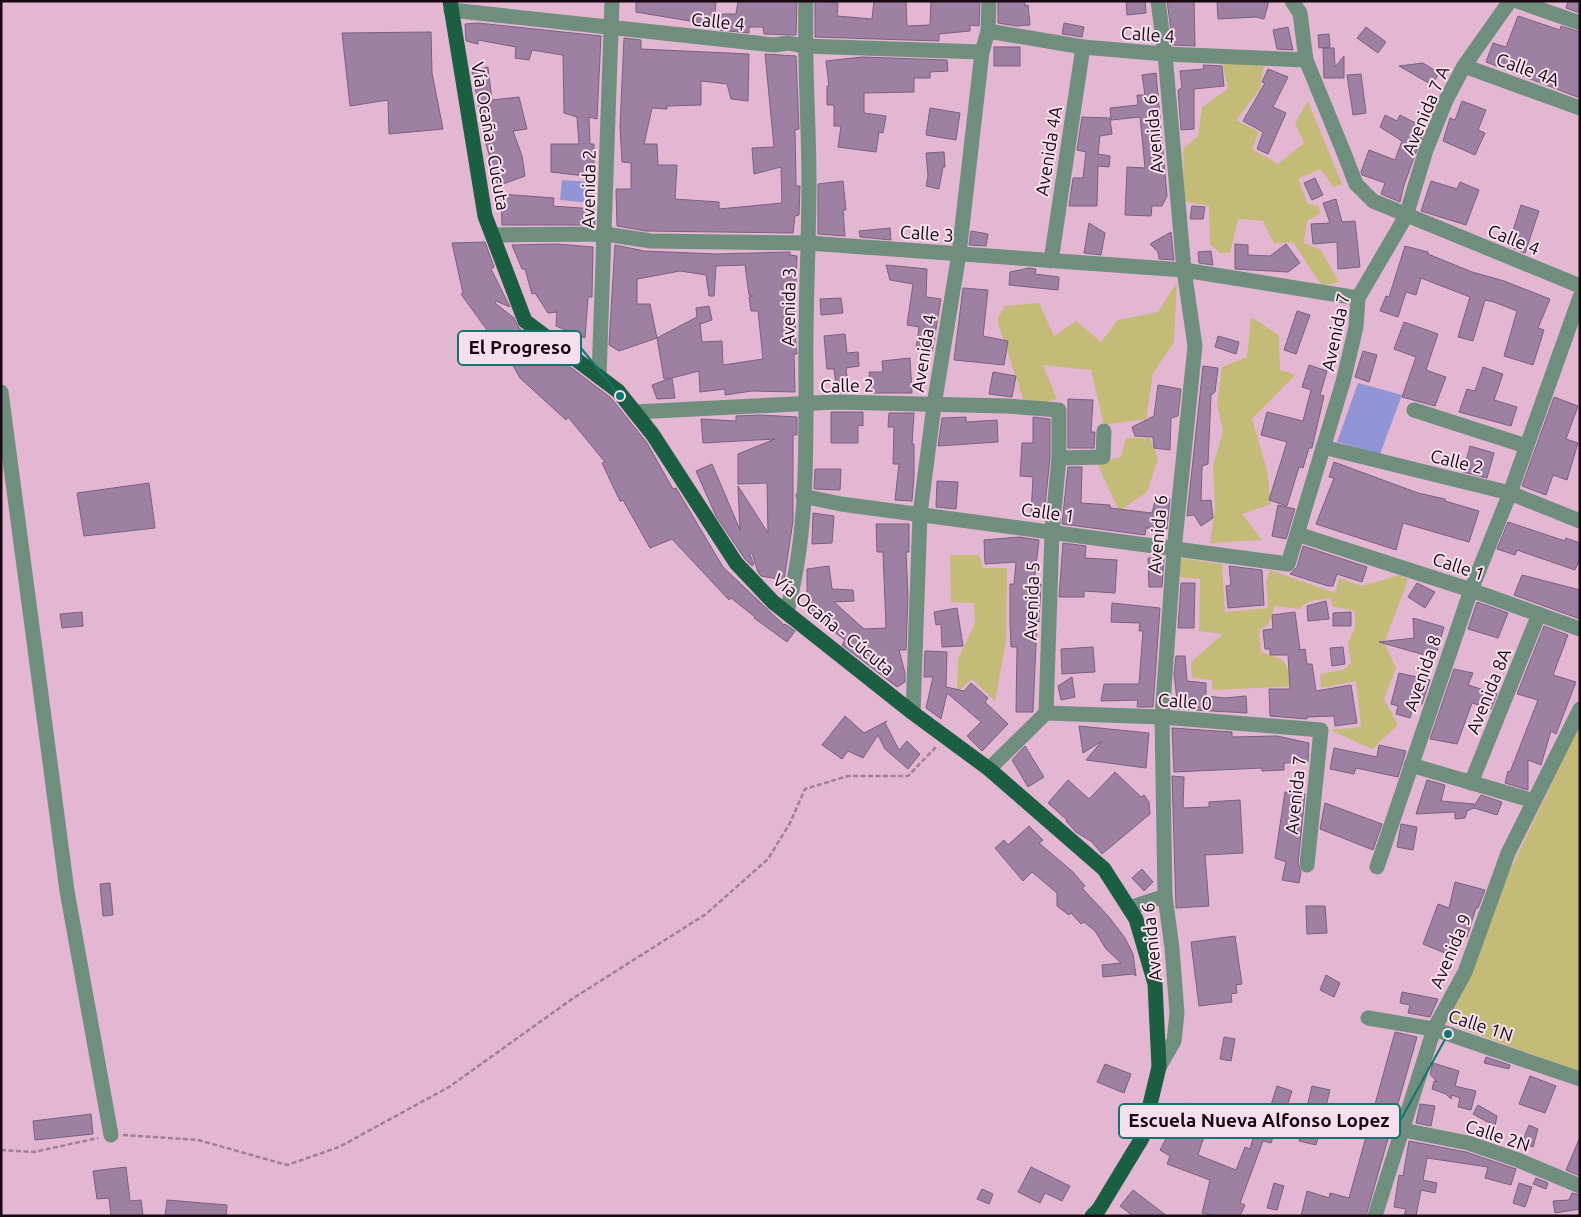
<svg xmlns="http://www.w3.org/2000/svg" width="1581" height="1217" viewBox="0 0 1581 1217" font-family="Ubuntu,sans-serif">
<rect width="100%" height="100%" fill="#e3b7d1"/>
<!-- green -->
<g fill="#c4bb79">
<polygon points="1222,62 1264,66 1260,89 1236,120 1259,132 1252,149 1278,164 1304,143 1295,123 1308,101 1342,184 1333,187 1321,169 1298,179 1308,204 1319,206 1320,214 1307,221 1304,243 1321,250 1339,282 1322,286 1293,242 1274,244 1263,221 1238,219 1230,253 1220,253 1210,244 1209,206 1184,201 1183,149 1198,136 1202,107 1228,89"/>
<polygon points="1177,282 1174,342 1153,373 1146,419 1104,425 1091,370 1043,365 1057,399 1026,407 997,320 1005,306 1039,303 1054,336 1076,321 1101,342 1118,320 1158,312"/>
<polygon points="1251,317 1279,335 1280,370 1295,375 1252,419 1267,470 1271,504 1242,514 1262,540 1210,543 1215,509 1213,466 1223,431 1217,404 1222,367 1247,357"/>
<polygon points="1126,438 1150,438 1158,459 1147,492 1119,511 1097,463 1121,457"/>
<polygon points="950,555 979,555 983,568 1007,568 1006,641 995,701 972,679 957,692 958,659 975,623 974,603 951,602"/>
<polygon points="1180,558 1222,564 1225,612 1268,608 1266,581 1270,570 1335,593 1339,578 1362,586 1400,575 1408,580 1384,643 1396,668 1384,699 1398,725 1372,749 1330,730 1361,727 1356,681 1321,688 1320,674 1343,670 1351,663 1348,643 1355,628 1355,611 1332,606 1331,598 1310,601 1298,609 1275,606 1268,625 1259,630 1261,652 1283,660 1296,686 1212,690 1212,680 1192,678 1191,662 1223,634 1199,631 1200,579 1177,577"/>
<polygon points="1580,724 1580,1072 1447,1023 1507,877"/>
</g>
<!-- water -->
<g fill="#9194d5">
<polygon points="562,180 593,182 592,203 560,200"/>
<polygon points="1358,383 1402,395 1380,454 1337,442"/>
</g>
<!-- building -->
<g fill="#9d80a2" stroke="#7b5f80" fill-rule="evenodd">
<polygon points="636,1 716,1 715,14 736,14 738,1 797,1 796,35 764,34 763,27 749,27 749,33 720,30 720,26 636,12"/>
<polygon points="815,1 838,3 837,16 872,19 874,1 906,1 907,26 930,25 931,1 980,1 979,26 970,25 970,31 939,34 939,41 815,37"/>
<polygon points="998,1 1025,1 1025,6 1028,5 1030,25 1016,26 998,23"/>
<polygon points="1126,1 1145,1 1146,13 1127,15"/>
<polygon points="1167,1 1194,1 1195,46 1173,45"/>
<polygon points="1217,1 1269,1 1264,19 1256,17 1218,19"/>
<polygon points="1568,1 1580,1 1580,13 1566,8"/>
<polygon points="1518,16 1560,30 1561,26 1580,32 1580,98 1486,62 1493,43 1506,47"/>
<polygon points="478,23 601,36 597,119 589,117 590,144 594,144 594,177 551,172 551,144 579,144 577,117 564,113 563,55 532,50 529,60 515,58 516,47 478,40 478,44 466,41 465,24"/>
<polygon points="1064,23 1084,27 1082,37 1062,34"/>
<polygon points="1288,27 1293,50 1277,49 1273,30"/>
<polygon points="1366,27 1386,42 1378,53 1357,38"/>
<polygon points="431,32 432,73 443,129 389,134 388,100 350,106 342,33"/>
<polygon points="1329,34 1330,47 1319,48 1318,35"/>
<polygon points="624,38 641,40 641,49 749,54 748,101 731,99 727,84 701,81 701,105 667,106 667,109 652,108 644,144 657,144 658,165 677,165 675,199 719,202 719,209 782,203 781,167 754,174 752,148 774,147 765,54 796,56 799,129 795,130 796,186 800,186 799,215 795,216 793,233 646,231 617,226 616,189 631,189 631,163 622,162 620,127"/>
<rect x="994" y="47" width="26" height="19"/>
<polygon points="1323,48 1334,48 1335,67 1344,56 1344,78 1324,78"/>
<polygon points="862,57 947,60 948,71 930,72 930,78 914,78 914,92 864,93 864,113 886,116 883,133 879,132 876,152 838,147 841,126 834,126 834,105 827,105 827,86 829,86 826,61"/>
<polygon points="1423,63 1439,73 1432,85 1399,66"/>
<polygon points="1203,65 1222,66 1224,86 1194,89 1194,129 1181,130 1178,90 1182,88 1180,71 1204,69"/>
<polygon points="488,67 492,100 519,97 527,129 513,131 522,156 525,176 498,186 486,144 472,71"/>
<polygon points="1268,69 1288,77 1273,107 1286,113 1268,154 1257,149 1263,132 1243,121 1265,83 1262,82"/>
<polygon points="1156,73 1167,196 1162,206 1152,206 1151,216 1125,215 1127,167 1145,168 1140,117 1111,120 1110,108 1138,105 1137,95 1145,95 1142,75"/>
<polygon points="1361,74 1366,113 1353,115 1347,75"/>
<polygon points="1462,101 1486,110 1478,130 1485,133 1475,155 1443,141 1450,118 1455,120"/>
<polygon points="930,108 960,113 956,140 926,135"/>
<polygon points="1385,115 1397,121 1400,115 1425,128 1404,185 1400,202 1381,194 1385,183 1362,175 1361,172 1369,150 1395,160 1402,141 1380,127"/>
<polygon points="1082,117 1110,118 1112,134 1100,136 1098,154 1110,156 1109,167 1098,166 1097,206 1069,206 1073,178 1083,178 1086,152 1077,150"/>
<polygon points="944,152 945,167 943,167 939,189 926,186 928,176 926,153"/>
<polygon points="1315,178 1323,195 1312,200 1304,183"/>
<polygon points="843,181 846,210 843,210 845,236 818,234 818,184"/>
<polygon points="1431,181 1457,189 1460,182 1479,190 1466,225 1421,211"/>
<polygon points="501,194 554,198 553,206 594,209 595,225 502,225"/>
<polygon points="1336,199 1342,222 1355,221 1360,267 1338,269 1337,242 1313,244 1311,224 1330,223 1323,203"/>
<polygon points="1521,205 1539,211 1525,253 1508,246"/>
<polygon points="1192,206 1205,207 1203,219 1190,219"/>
<polygon points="1089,223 1105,233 1101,255 1084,253"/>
<polygon points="890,228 891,240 860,237 859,231"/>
<polygon points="971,231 988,234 986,246 969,245"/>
<polygon points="1171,232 1174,260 1159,259 1158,252 1150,244"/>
<polygon points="485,242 494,267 491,269 510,307 496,301 495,303 514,318 519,328 611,398 647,443 673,489 676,488 679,493 723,567 784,625 785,624 795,631 787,642 754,618 755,617 731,598 729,600 672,539 650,548 623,500 620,501 602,463 605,462 568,417 566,420 520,378 496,335 492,337 461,294 463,293 452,243"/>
<polygon points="557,244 593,247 592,297 588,297 585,338 556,326 557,312 548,313 535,293 532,294 525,269 522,269 512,245"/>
<polygon points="1235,244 1248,245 1248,255 1270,256 1286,244 1300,263 1288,272 1235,269"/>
<path d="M615 245 644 251 717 254 790 252V255L797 256 796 283H794L796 346 797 354H794L795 392 752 391 725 395V389L700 392 699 371 672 378 675 398 657 399 652 385 671 378 664 379 657 338 619 351 609 345ZM745 265 749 295 753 296 749 297 751 311H758L763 359 723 365 722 341 702 342 700 324 712 320 709 306 696 308 697 317 657 338 650 304H637V279L680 271 706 275 709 296H714L716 266Z"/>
<polygon points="1405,246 1428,252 1428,254 1472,272 1504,281 1550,299 1538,328 1544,330 1533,365 1504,356 1517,311 1494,302 1485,300 1473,341 1458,337 1470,297 1421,278 1416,295 1406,292 1398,317 1380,311 1386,296 1389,297"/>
<polygon points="1211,251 1213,265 1199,263 1198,252"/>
<polygon points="886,265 927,269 926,297 941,299 932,352 916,349 919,327 907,325 913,284 890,280"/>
<polygon points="1029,268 1036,269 1035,274 1059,277 1058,290 1009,285 1010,272"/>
<polygon points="963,288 988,290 983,336 1008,341 1004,365 954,360"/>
<polygon points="841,298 843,313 821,315 820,299"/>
<polygon points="1297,311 1310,315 1296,354 1284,350"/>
<polygon points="1404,322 1438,334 1426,370 1446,377 1435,406 1402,397 1416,357 1394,349"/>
<polygon points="845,334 847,353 858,352 859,366 846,368 849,393 837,393 834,369 827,369 824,336"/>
<polygon points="1218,336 1239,342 1236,354 1215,347"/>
<polygon points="1363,351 1377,355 1369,382 1355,377"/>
<polygon points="910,358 912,393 871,393 869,372 883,372 882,361"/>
<polygon points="1309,365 1327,371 1320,395 1324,396 1312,448 1309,448 1303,468 1299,467 1287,506 1269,500 1287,442 1261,435 1267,412 1303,421 1311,390 1302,387"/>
<polygon points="1203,366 1218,368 1215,392 1211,395 1208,464 1202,466 1201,501 1211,500 1213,518 1201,526 1194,515 1187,516"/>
<polygon points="1483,367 1503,374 1494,400 1517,407 1511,426 1459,412 1467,389 1475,391"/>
<polygon points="993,372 1016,376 1012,397 989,394"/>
<polygon points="1158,385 1181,389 1178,416 1171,418 1170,450 1154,448 1153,437 1135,436 1132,427 1154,416"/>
<polygon points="1554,397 1578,406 1566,439 1578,443 1567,480 1553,475 1546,495 1522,486"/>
<polygon points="1068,399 1093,400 1091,432 1095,432 1094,448 1068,448"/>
<polygon points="831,412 863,412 863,426 858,425 858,443 831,443"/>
<polygon points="889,413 914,413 912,444 914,444 914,476 912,501 895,500 899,464 893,464 894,427 888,427"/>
<polygon points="760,415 797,417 797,435 793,435 793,521 784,580 761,576 758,572 752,553 750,555 754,564 752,566 745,559 716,516 696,471 712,464 740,530 738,486 768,533 767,483 738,484 738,454 775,439 703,443 701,419 736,421 736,416"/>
<polygon points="966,417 966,422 997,420 998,442 938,446 942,418"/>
<polygon points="1033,417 1050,419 1050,458 1044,515 1031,515 1033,477 1020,476 1022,443 1033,443"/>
<polygon points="1470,446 1494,453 1487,478 1463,472"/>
<polygon points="1334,462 1418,493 1445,499 1445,501 1479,511 1469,542 1403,523 1396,550 1316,524 1334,478 1329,477"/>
<polygon points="1068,467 1082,467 1081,503 1110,505 1110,508 1152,513 1156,497 1170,499 1167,529 1146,528 1145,535 1062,524"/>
<polygon points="815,469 841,469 840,490 814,489"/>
<polygon points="937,481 958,482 956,509 936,507"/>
<polygon points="149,483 155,528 84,536 77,493"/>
<polygon points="1278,505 1295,509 1286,539 1272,536"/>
<polygon points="813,513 834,516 832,543 812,544"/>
<polygon points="1508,522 1565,541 1566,538 1580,543 1580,559 1575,570 1517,550 1515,555 1497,549"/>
<polygon points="876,524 909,524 909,552 906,552 908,596 906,650 899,650 905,673 905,682 897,687 842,645 845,640 807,611 807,569 829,566 832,589 853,590 854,601 834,602 864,629 886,628 883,552 877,552"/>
<polygon points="1019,537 1039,540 1034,584 1041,584 1039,622 1037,622 1033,712 1016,712 1017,647 1011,647 1010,622 1010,584 1014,584 1016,562 985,564 984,540"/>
<polygon points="1063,543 1086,546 1085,558 1117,560 1115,593 1084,591 1084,597 1059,597"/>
<polygon points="1303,546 1367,567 1362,582 1337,574 1333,586 1328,586 1290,574 1297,567"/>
<polygon points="1148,558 1164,558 1162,587 1149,587"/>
<polygon points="1229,566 1262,570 1264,605 1228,608 1226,586 1231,585"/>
<polygon points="1522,575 1580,590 1580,619 1514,595"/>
<polygon points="1181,583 1195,583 1194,628 1178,628"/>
<polygon points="1417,583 1435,592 1425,608 1408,597"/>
<polygon points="1326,601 1329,619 1308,621 1307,606"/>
<polygon points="1477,602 1508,613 1498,638 1468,629"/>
<polygon points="1112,603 1160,608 1153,707 1137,707 1138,700 1101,701 1104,684 1139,684 1143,631 1139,631 1140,623 1111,622"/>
<polygon points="957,608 963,646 942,647 941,624 936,625 934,612"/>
<polygon points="82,612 83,626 62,628 60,614"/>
<polygon points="1295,612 1300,650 1305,649 1307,664 1312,664 1316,691 1351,685 1357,723 1335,726 1334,716 1307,717 1307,719 1270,716 1269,689 1290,689 1288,655 1270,655 1270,649 1265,649 1263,630 1273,629 1272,615"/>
<polygon points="1351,612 1351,626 1333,626 1333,613"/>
<polygon points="1413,618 1444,627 1435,658 1379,642 1414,638"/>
<polygon points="1544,626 1568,635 1553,675 1576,682 1556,734 1551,731 1541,765 1528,760 1528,790 1505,783 1508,771 1510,772 1538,700 1517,694"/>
<polygon points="1093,647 1095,672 1062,674 1061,649"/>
<polygon points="1343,647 1345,664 1332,666 1330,648"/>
<polygon points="925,651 947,652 946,687 964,691 971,683 988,698 985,702 1008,724 982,751 967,736 981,722 947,693 941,719 926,708 933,677 924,677"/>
<polygon points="1176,656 1185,656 1187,681 1206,683 1206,696 1225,698 1246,696 1247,713 1178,709 1174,674"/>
<polygon points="1454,669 1473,673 1468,685 1497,694 1491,709 1472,703 1457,744 1430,739"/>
<polygon points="1399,673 1430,680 1422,704 1414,703 1410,718 1396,714 1398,706 1391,704"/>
<polygon points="1072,677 1075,697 1061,700 1058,686"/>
<polygon points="845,716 864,733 887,721 885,723 899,750 907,741 920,754 908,769 885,749 878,735 863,758 848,751 842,759 822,745"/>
<polygon points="1079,726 1149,733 1146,768 1086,760 1102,741 1083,753"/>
<polygon points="1172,728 1232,732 1232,737 1277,736 1309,743 1308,762 1284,763 1284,770 1262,771 1262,768 1174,772"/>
<polygon points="1379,745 1406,751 1398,777 1356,768 1354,774 1330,769 1334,748 1377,757"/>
<polygon points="1025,746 1044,777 1028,787 1012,760"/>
<polygon points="1115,772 1141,797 1144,795 1149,802 1150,814 1102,854 1092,842 1076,832 1066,821 1067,820 1048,803 1068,780 1089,799"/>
<polygon points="1172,776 1184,777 1183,808 1209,807 1209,802 1240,800 1243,853 1205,855 1209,906 1176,908"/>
<polygon points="1427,780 1445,785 1441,801 1474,804 1474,806 1481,795 1502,802 1497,815 1474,808 1467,811 1465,818 1455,819 1455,812 1416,814"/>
<polygon points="1285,792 1305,794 1298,864 1301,872 1299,883 1282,880 1286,862 1275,858"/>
<polygon points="1325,803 1382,824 1373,850 1320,829"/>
<polygon points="1401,824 1417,827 1413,850 1397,847"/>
<polygon points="1029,826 1043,840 1039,843 1073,872 1085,886 1082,888 1109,917 1125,938 1133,954 1136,976 1133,974 1103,977 1102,965 1121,963 1106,949 1095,931 1084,922 1081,924 1071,913 1069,915 1057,906 1057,893 1032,872 1023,881 995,848 1004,840 1008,845"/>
<polygon points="1142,869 1153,882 1144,891 1132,878"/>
<polygon points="1455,882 1485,890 1478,908 1476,908 1467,937 1462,935 1452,956 1423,944 1438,904 1449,908"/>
<polygon points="110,883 113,915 103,916 100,884"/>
<polygon points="1306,906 1325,906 1327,933 1307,934"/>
<polygon points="1235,936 1242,984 1236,985 1237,993 1231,994 1232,1002 1199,1006 1191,942"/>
<polygon points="1326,975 1340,983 1334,997 1320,990"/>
<polygon points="1402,992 1438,999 1430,1017 1408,1013 1410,1005 1400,1003"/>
<polygon points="1395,1032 1417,1037 1366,1216 1301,1216 1307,1191 1329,1198 1330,1193 1349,1198"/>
<polygon points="1224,1037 1235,1039 1231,1061 1220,1059"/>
<polygon points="1486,1057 1510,1065 1509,1069 1484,1063"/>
<polygon points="1433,1063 1459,1071 1455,1086 1476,1091 1471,1110 1458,1107 1460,1098 1452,1095 1451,1099 1446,1094 1432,1089 1434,1081 1437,1082 1430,1074"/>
<polygon points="1105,1064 1131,1074 1124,1093 1097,1082"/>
<polygon points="1530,1076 1556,1086 1545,1113 1519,1104"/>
<polygon points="1277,1086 1292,1091 1280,1128 1276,1127 1271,1143 1263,1141 1240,1203 1245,1205 1240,1216 1214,1216 1202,1213 1210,1180 1167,1164 1170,1156 1160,1150 1171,1129 1161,1124 1167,1111 1184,1119 1189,1103 1206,1108 1202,1119 1209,1121 1198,1155 1236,1170 1245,1147 1250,1149 1256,1128 1263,1130"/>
<polygon points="1312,1086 1330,1090 1316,1145 1299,1141"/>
<polygon points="1420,1104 1435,1106 1431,1126 1416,1123"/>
<polygon points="1478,1105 1497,1116 1495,1126 1473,1114"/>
<polygon points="91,1114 93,1134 35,1140 33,1121"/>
<polygon points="1529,1125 1538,1129 1533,1147 1522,1143"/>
<polygon points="1580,1137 1580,1176 1566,1170"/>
<polygon points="1409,1141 1466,1152 1516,1169 1511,1185 1485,1178 1488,1167 1427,1158 1423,1180 1437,1183 1435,1193 1421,1190 1416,1216 1404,1216 1406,1209 1394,1207 1399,1175 1403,1176"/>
<polygon points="126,1167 130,1201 141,1200 143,1216 111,1216 109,1198 97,1199 93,1171"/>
<polygon points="1031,1167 1070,1186 1062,1201 1045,1193 1040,1203 1018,1192"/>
<polygon points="1536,1178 1548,1183 1546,1189 1533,1184"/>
<polygon points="1274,1183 1284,1186 1277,1210 1267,1208"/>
<polygon points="1519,1183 1532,1187 1525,1207 1513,1203"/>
<polygon points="982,1189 993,1194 989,1204 977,1199"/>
<polygon points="1133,1190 1167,1216 1133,1216 1120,1206"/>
<polygon points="1572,1193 1580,1195 1580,1209 1555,1213 1553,1201 1569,1200"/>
<polygon points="167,1200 227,1205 226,1216 165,1216"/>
</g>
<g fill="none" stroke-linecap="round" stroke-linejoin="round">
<!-- path -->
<g stroke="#a27f94" stroke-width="2.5" stroke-dasharray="5 2.5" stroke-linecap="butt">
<polyline points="123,1135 198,1140 287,1165 339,1147 449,1087 572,999 706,914 768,859 790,823 805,789 848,776 908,776 936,747"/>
<polyline points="1,1150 34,1152 98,1138"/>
</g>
<!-- street -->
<g stroke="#6f8e7e" stroke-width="15">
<polyline points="1158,1 1165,54 1184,270 1195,346 1174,550 1162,717 1165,896 1172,948 1177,1013 1174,1041 1159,1067"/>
<polyline points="1292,1 1300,13 1306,60 1344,153 1356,184 1373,201 1580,286"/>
<polyline points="1517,1 1580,23"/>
<polyline points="451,10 774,45 788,43 804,46 982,52"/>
<polyline points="988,31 1083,47 1165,54 1306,60"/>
<polyline points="1464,66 1580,108"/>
<polyline points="493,235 605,234 651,241 808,243 1184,270 1358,298"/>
<polyline points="1051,261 1083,47"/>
<polyline points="599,377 612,1"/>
<polyline points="1,392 67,891 111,1135"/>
<polyline points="1414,410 1526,446"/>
<polyline points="634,412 835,402 1007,406 1059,410 1059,458 1052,532 1046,713 989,769"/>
<polyline points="1323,447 1510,493 1580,521"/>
<polyline points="1059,458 1103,457 1104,431"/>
<polyline points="803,496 841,504 1288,564 1343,382 1356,327 1358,298 1406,216 1426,150 1446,100 1464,66 1510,1"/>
<polyline points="1297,534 1471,590 1580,629"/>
<path d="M787 611C808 533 806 451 806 371 805 308 809 245 809 182 809 122 804 62 806 1"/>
<polyline points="913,713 920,514 934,405 959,254 982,52 988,31 989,1"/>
<polyline points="1046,713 1162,717 1321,730 1307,865"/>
<polyline points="1411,765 1534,801"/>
<polyline points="1471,783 1539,614"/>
<polyline points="1377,867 1471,590 1510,493 1580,297"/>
<polyline points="1129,908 1165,896"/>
<polyline points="1368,1018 1434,1029 1580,1079"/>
<polyline points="1403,1130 1468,1143 1518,1160 1580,1186"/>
<polyline points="1375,1216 1434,1029 1465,972 1508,853 1580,709"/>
</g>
<!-- primary -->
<polyline stroke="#1c5e42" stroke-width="15" points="450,1 485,216 525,321 618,391 653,435 736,563 773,602 913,713 989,769 1104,869 1136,919 1155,984 1159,1067 1142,1138 1099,1209 1092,1216"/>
</g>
<g text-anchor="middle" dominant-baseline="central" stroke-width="4" stroke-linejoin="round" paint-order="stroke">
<!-- street labels -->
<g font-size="18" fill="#170812" stroke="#f6dfec">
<text transform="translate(718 21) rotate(6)">Calle 4</text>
<text transform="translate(1148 34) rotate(4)">Calle 4</text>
<text transform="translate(1528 69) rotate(20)">Calle 4A</text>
<text transform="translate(1425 110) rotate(-67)">Avenida 7 A</text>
<text transform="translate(1153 134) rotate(-95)">Avenida 6</text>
<text transform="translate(491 136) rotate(80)">Vía Ocaña - Cúcuta</text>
<text transform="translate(1048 151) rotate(-81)">Avenida 4A</text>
<text transform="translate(588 189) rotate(-89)">Avenida 2</text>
<text transform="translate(927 233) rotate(4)">Calle 3</text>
<text transform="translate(1514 239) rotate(22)">Calle 4</text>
<text transform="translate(788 307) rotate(-89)">Avenida 3</text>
<text transform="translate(1335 332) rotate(-78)">Avenida 7</text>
<text transform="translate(923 353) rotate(-81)">Avenida 4</text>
<text transform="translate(847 385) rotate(-1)">Calle 2</text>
<text transform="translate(1457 461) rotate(14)">Calle 2</text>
<text transform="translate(1048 512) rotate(8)">Calle 1</text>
<text transform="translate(1157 534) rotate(-85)">Avenida 6</text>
<text transform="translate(1459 566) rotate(18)">Calle 1</text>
<text transform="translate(1031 601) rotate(-88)">Avenida 5</text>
<text transform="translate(834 624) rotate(39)">Vía Ocaña - Cúcuta</text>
<text transform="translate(1422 673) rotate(-71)">Avenida 8</text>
<text transform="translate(1488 691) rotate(-68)">Avenida 8A</text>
<text transform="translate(1185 701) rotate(4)">Calle 0</text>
<text transform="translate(1295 795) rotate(-84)">Avenida 7</text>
<text transform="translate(1151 942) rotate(-96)">Avenida 6</text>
<text transform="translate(1450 951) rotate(-67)">Avenida 9</text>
<text transform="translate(1481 1025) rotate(18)">Calle 1N</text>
<text transform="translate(1498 1135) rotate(18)">Calle 2N</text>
</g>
</g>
<!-- callouts -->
<path fill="none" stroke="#0f766e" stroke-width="2" d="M620 396L581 348M1448 1034L1400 1121"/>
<g fill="#0f766e" stroke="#f6dfec" stroke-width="2">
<circle cx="620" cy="396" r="5"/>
<circle cx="1448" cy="1034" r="5"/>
</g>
<g fill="#f6dfec" stroke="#0f766e" stroke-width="2">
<rect x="458" y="331" width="123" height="34" rx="5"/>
<rect x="1119" y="1104" width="281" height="34" rx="5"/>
</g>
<g font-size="19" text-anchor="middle" font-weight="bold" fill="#170812">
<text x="520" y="354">El Progreso</text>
<text x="1259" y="1127">Escuela Nueva Alfonso Lopez</text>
</g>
<!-- border -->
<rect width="1581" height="1217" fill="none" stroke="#170812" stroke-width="5"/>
</svg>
